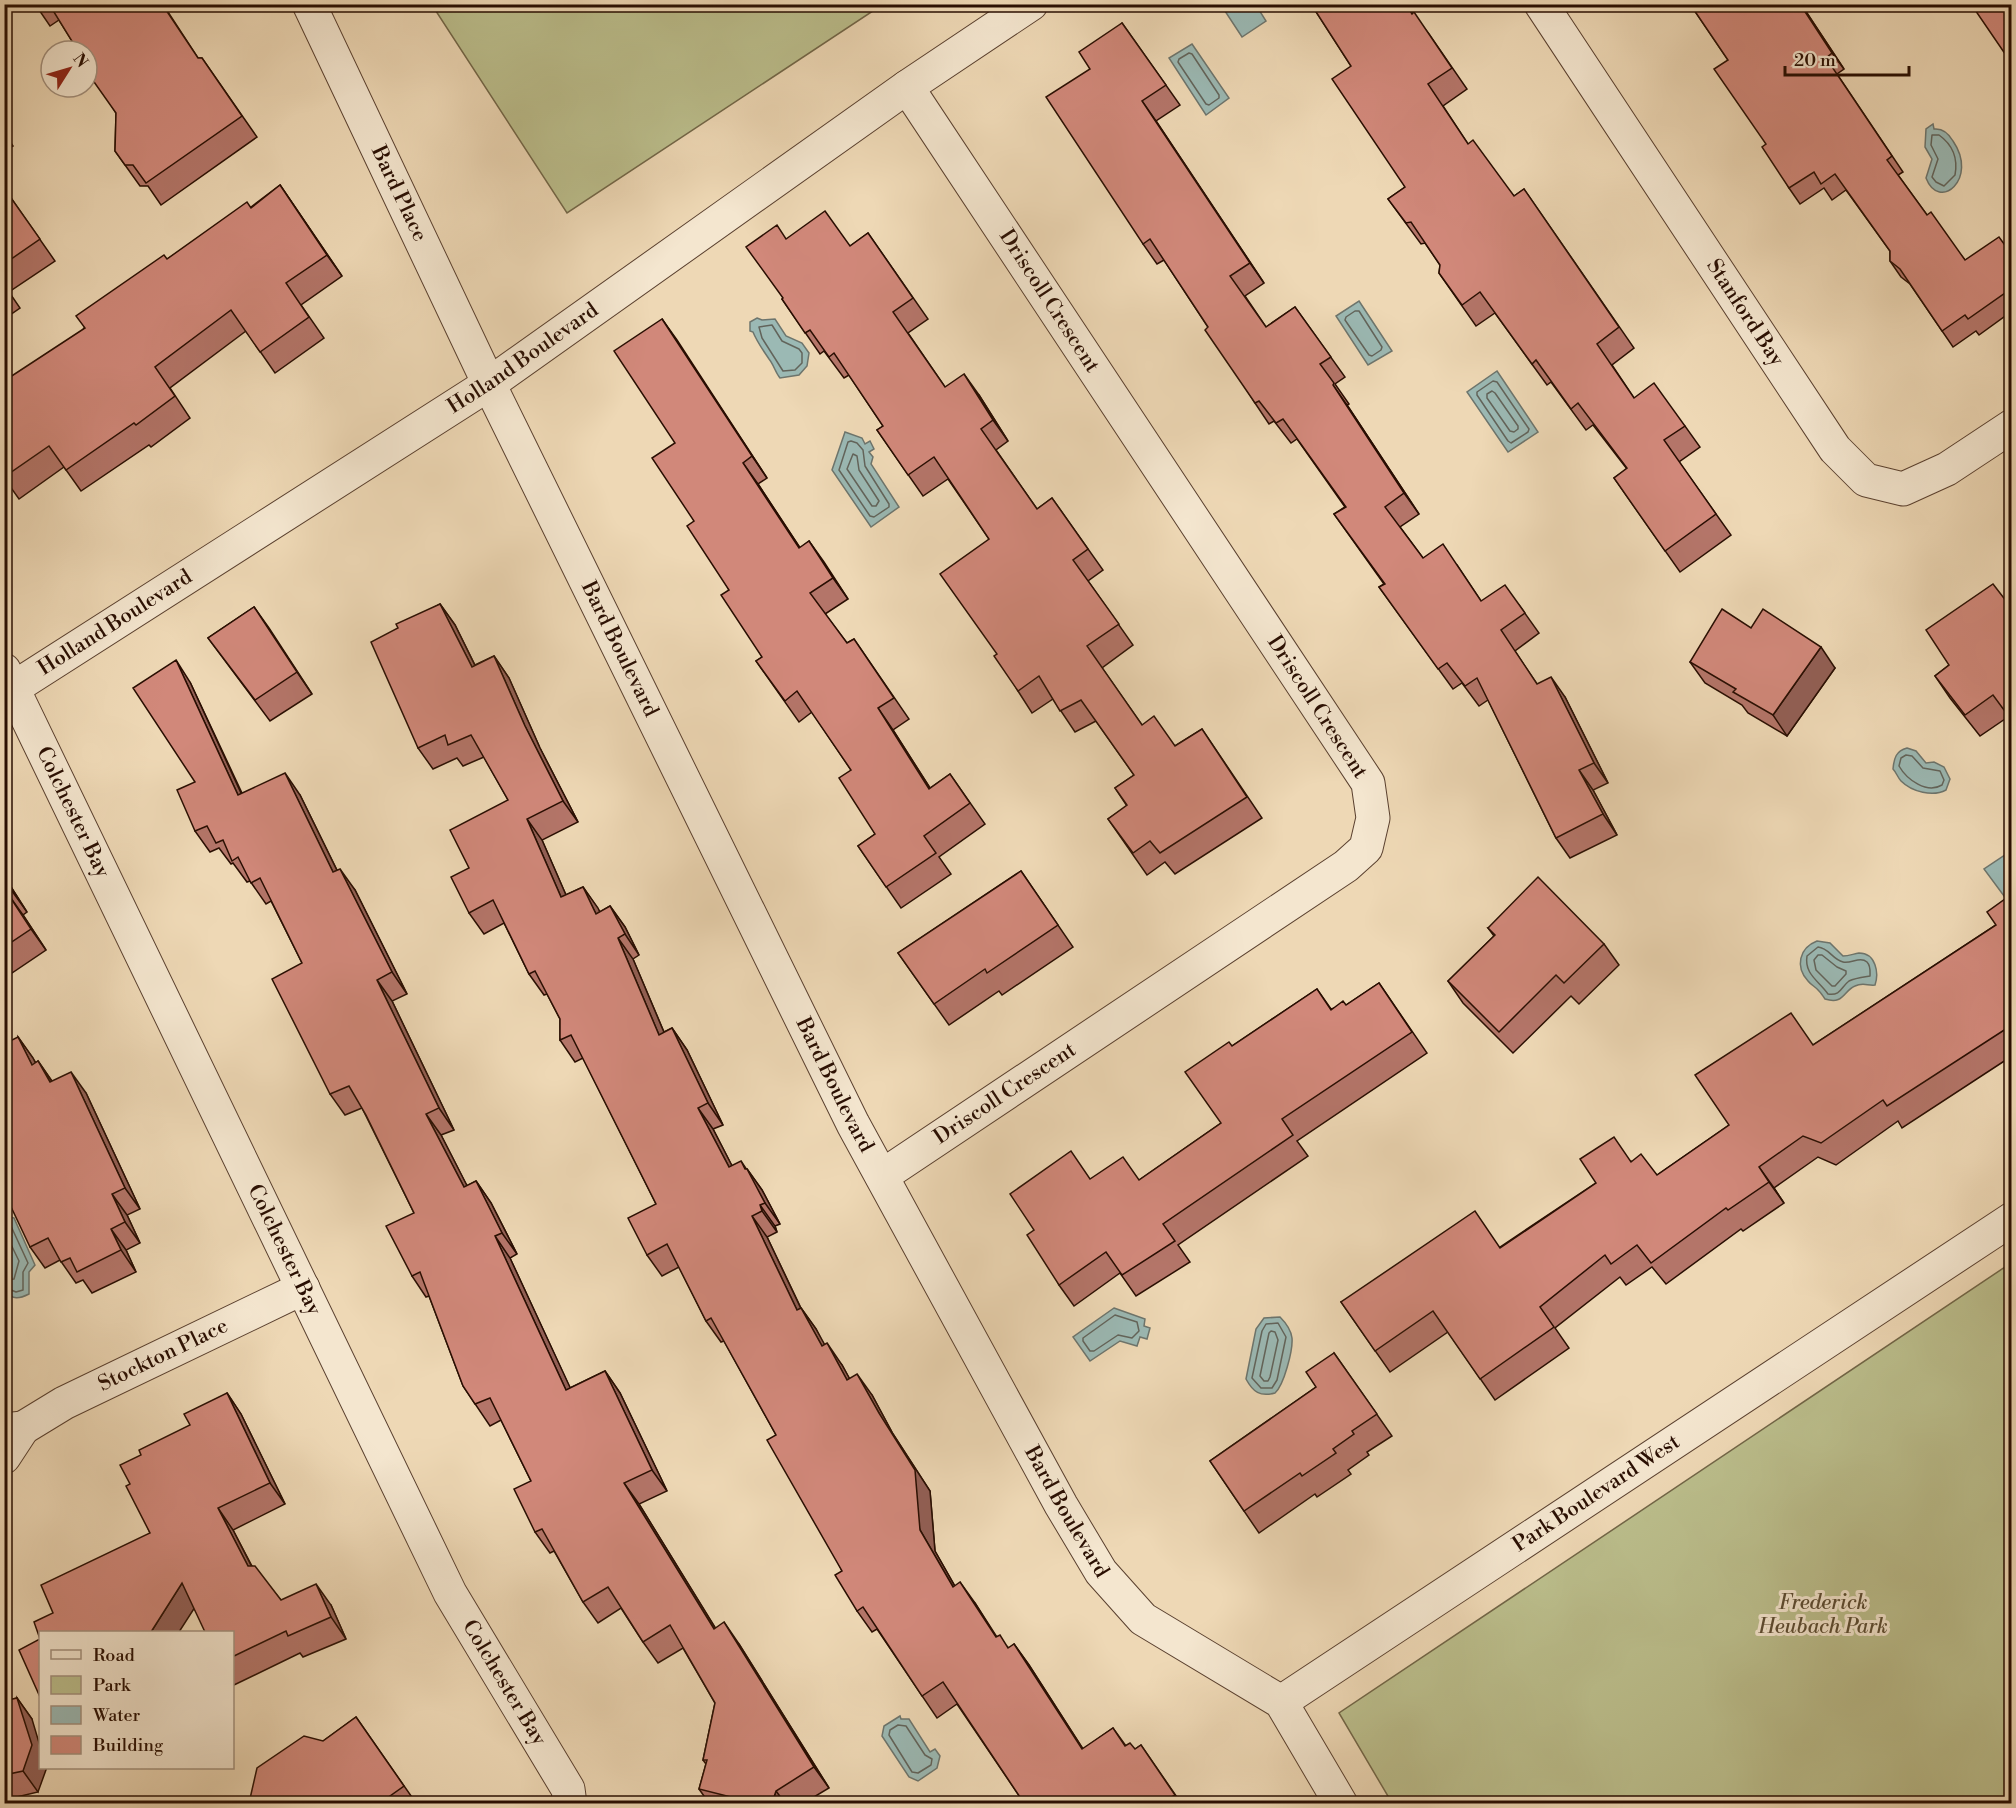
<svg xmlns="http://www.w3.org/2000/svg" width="2016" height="1808" viewBox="0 0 2016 1808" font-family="'Libre Bodoni',serif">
<rect width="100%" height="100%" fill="#eed8b5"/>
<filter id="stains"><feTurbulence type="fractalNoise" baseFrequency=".00333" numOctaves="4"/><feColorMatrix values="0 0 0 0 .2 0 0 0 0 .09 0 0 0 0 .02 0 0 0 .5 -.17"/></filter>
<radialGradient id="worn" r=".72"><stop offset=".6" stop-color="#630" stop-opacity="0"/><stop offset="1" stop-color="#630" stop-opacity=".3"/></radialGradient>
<!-- green -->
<g fill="#bbbe8c" stroke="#726647" stroke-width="1.5">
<polygon points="432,5 882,5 567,213"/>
<polygon points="2011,1263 2011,1803 1392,1803 1339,1713"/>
</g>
<!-- water -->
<g fill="#9bb9b4" stroke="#6d756d" stroke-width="1.5">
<polygon points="1221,5 1256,5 1266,21 1242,37"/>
<polygon points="1192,44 1229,98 1206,115 1169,58"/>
<path d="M1933 124 1934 129C1943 128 1949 134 1953 141 1979 179 1939 212 1926 178L1932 159 1925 147 1926 129Z"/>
<polygon points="1359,301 1392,351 1368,365 1336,316"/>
<path d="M757 318 762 320 775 319 786 336 802 343 809 353 807 366 799 375 780 378C775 372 774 365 769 359 763 350 757 342 753 332L750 331V322Z"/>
<polygon points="1497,371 1538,432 1508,452 1467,392"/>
<polygon points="845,432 862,438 865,444 870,441 874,449 869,452 873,457 871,464 899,507 871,527 832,470"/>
<path d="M1907 748 1916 751 1926 763 1934 762 1944 767 1950 779 1946 790C1933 797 1912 792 1901 781 1898 778 1896 772 1893 769 1894 758 1896 751 1907 748Z"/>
<polygon points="2011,851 2011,891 2004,896 1984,869"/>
<path d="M1817 941 1830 943 1843 956C1849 956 1853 954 1859 953 1876 953 1879 973 1875 985 1868 986 1863 982 1855 986 1843 991 1844 1005 1825 999 1823 996 1821 993 1819 991 1816 987 1811 985 1808 981 1795 967 1799 948 1817 941Z"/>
<path d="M5 1216 14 1218 35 1265 29 1272V1294C19 1299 13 1300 5 1291Z"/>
<polygon points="1114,1308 1145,1319 1144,1326 1150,1328 1147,1339 1140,1337 1137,1346 1120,1341 1090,1361 1073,1337"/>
<path d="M1280 1317C1286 1323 1291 1330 1292 1338 1293 1350 1284 1385 1275 1393 1260 1397 1253 1392 1246 1379L1256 1329 1264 1318Z"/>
<polygon points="900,1716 901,1719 909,1719 930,1752 935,1749 940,1756 937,1768 918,1781 909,1777 882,1736 884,1726"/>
</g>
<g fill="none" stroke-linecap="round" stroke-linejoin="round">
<!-- shore -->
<g stroke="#62645b" stroke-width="1.5">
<polygon points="1189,53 1192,54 1219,95 1219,98 1209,105 1206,104 1178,62 1179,59"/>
<path d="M1932 135H1939C1953 145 1958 159 1955 175L1944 186 1936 182 1932 177 1938 159 1931 145Z"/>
<polygon points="1355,311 1359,311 1382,347 1381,350 1372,356 1369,355 1345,320 1346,317"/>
<polygon points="772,325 782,341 799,349 802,353 802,363 795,370 783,371 762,338 759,327"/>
<polygon points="1493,381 1497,382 1529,429 1528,432 1511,443 1508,441 1477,395 1477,392"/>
<polygon points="1492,391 1495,393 1518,426 1518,429 1514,432 1510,431 1487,398 1487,394"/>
<polygon points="851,441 857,443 863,450 865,466 889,504 889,507 874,517 870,516 839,470 848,442"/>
<polygon points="853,454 857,456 859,470 879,501 876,506 872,506 847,469"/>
<path d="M1906 755 1912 756 1923 768 1940 771 1944 780 1942 785C1927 794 1907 780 1899 766L1901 758Z"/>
<path d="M1818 947C1829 948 1832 959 1843 962 1851 964 1860 956 1867 962 1871 966 1870 972 1870 976 1864 977 1855 978 1849 981 1841 987 1841 996 1828 994 1819 981 1804 974 1807 956Z"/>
<polygon points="1818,955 1822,955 1837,967 1846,971 1846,974 1835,986 1832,986 1816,970 1814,960"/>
<polyline points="4,1222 10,1224 28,1263 23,1272 23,1290 16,1292 4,1287"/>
<polyline points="4,1230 19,1261 14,1279 4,1280"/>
<polygon points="1115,1315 1137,1322 1139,1331 1132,1338 1118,1335 1094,1351 1090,1351 1083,1341 1083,1338"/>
<polygon points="1278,1323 1286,1337 1277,1380 1272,1388 1261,1388 1252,1378 1262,1331 1266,1324"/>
<polygon points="1271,1331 1275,1332 1278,1340 1270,1377 1268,1381 1264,1381 1260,1376 1269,1333"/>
<polygon points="898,1725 906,1726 925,1755 932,1759 931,1765 918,1773 912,1772 889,1735 890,1730"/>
</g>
<defs>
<g id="minor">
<path id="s1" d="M309 4 489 384 853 1124 1061 1505 1101 1572 1143 1619 1281 1702 1341 1804"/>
<path id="s2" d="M1541 4 1835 449 1866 480 1903 489 1947 469 2012 426"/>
<path id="s3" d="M4 670 450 1593 568 1789 570 1804"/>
<path id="s4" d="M4 694 489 384 907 87 1031 4"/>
<path id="s5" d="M882 1176 1346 866 1366 848 1373 818 1368 783 907 87"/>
<path id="s6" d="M23 1428 64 1403 303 1288"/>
<polyline points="4,1430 23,1428 4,1457"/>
<path id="s7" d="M1281 1702 2012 1219"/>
</g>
</defs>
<!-- minor casing -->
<use href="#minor" stroke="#5a402f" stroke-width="35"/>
<!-- minor -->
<use href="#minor" stroke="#f4e6cf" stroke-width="33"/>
</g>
<!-- wall -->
<g fill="#b47569" stroke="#290e02" stroke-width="1.5">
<polygon points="35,4 166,4 170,11 168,12 198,58 202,58 257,137 161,205 148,186 140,186 115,151 116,113 89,68 59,20 50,26"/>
<polygon points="1311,4 1407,4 1413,14 1429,34 1467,89 1443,106 1468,144 1514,196 1524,189 1634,348 1612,365 1634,398 1685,426 1700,447 1679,462 1731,535 1680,572 1614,478 1627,469 1593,425 1586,430 1551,382 1547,385 1495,313 1476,326 1439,273 1440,265 1425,243 1421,244 1388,199 1405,187 1351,66"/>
<polygon points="1690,4 1801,4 1844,69 1837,74 1903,172 1898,175 1927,215 1965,260 2007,248 2012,245 2012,311 1979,335 1976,331 1953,347 1910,284 1901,277 1890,261 1890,251 1846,190 1832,200 1824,188 1800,204 1789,188 1766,144 1728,60"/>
<polygon points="1122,23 1180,105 1156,121 1264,283 1245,296 1266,327 1295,307 1345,377 1335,384 1349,404 1347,405 1419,514 1400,527 1423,558 1457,565 1481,601 1519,605 1539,633 1515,651 1537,684 1565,697 1608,783 1593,790 1617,835 1570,858 1556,838 1488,700 1479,706 1462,683 1453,689 1379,587 1384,584 1334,514 1345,507 1297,439 1291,443 1274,421 1269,424 1255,403 1208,327 1164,260 1157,264 1143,244 1090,69"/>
<polygon points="4,133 13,146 4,151"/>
<polygon points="280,185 342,276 301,305 324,338 275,373 246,331 170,388 190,418 151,447 149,445 81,491 64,467 19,499 4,478 84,328 167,259 251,207"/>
<polygon points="4,188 55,261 9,292 20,308 4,319"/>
<polygon points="868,233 928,319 908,333 945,387 979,395 1008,441 996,450 1037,509 1052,498 1103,570 1088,581 1133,645 1102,668 1142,725 1175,746 1202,729 1262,818 1175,874 1165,862 1147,875 1108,819 1127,806 1115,788 1134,775 1096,721 1075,732 1053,699 1032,713 1018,691 997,654 989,539 948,479 923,496 877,430 883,426 849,375 844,378 824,351 820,354 782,299 783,298 786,239 850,246"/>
<polygon points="662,319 767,478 758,484 800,548 809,541 848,599 825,614 847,643 854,639 909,719 893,730 930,788 950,774 985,824 939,857 951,874 901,908 858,846 875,834 851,770 812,712 799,722 756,661 762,657 729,590 694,521 675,443"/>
<polygon points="440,604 455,625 475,665 494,656 509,678 540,748 578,822 542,840 566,895 583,887 600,912 610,906 625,927 639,955 633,959 664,1032 672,1028 687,1050 723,1125 713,1129 732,1166 747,1169 762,1190 780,1224 775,1226 777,1232 767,1237 801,1308 816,1329 824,1345 842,1365 849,1378 872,1395 893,1434 930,1491 935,1551 955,1586 975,1603 996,1637 1009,1648 1014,1644 1029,1665 1083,1749 1113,1728 1126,1746 1135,1749 1141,1745 1181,1803 1024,1803 957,1704 937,1718 877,1629 872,1632 857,1611 842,1571 776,1435 724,1341 721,1342 706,1321 679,1267 662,1276 647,1255 656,1204 583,1058 575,1062 560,1040 560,1019 547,994 544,995 529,974 504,923 484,934 469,913 469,868 508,800 484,757 463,766 457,758 433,769 418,748 398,628"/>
<polygon points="2012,605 2012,722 2008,717 1980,736 1950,698 1935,676 1949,665"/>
<polygon points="254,607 312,694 270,721 208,638"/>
<polygon points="1751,628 1835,668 1787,736 1748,713 1742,705 1705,683 1690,662"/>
<polygon points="190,682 242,793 300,795 337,870 355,890 407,994 392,1001 454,1130 441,1135 467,1186 476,1181 491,1203 517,1254 510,1258 570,1388 605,1371 620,1393 667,1491 639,1504 715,1628 739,1644 829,1788 804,1803 709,1803 699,1789 706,1764 703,1760 715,1703 683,1648 658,1663 643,1642 621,1608 598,1623 583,1602 554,1551 550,1553 535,1532 531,1481 501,1420 490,1426 463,1386 429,1296 426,1297 412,1276 414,1213 362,1108 345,1115 330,1094 302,963 271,901 266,904 250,881 247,882 233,863 231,864 219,848 210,852 195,831 195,782"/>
<polygon points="1021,871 1073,947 1002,995 999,991 949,1025 898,953"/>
<polygon points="4,876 27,912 23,915 46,950 6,977 4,977"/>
<polygon points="2012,894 2012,1056 1902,1128 1898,1121 1836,1165 1818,1157 1774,1188 1784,1203 1743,1231 1741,1229 1666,1284 1652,1267 1626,1285 1620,1277 1555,1328 1569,1348 1495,1400 1448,1332 1390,1372 1341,1302 1500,1247 1596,1183 1631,1161 1657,1175 1729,1125 1813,1045 1996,925"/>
<polygon points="1488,928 1604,944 1619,965 1579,1004 1571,996 1513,1053 1463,1003 1448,981 1494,936"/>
<polygon points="1379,983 1427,1053 1297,1141 1308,1156 1178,1245 1190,1262 1136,1296 1120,1273 1074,1306 1059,1285 1034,1230 1090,1179 1139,1180 1221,1123 1232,1046 1317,989 1331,1009 1346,1005"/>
<polygon points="18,1037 36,1063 38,1061 52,1081 86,1093 140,1209 127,1215 140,1243 126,1250 136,1272 92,1293 83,1280 76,1283 60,1260 45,1268 30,1247"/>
<polygon points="1334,1353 1392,1436 1367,1452 1369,1455 1348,1470 1351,1474 1317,1497 1315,1494 1259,1533 1210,1461 1316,1387"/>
<polygon points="227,1393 241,1414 285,1504 233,1530 252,1566 281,1600 331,1605 346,1639 303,1657 300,1653 234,1685 232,1682 232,1632 194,1609 40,1639 53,1613 150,1533 130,1484 190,1425"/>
<polygon points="17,1698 32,1719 38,1792 4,1800 4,1701"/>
<polygon points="356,1717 416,1803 249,1803 323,1741"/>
</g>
<!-- shaded-wall -->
<g fill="#925f55" stroke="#290e02" stroke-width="1.5">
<polygon points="1800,4 1801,4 1844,69 1832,53"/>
<polygon points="1142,101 1156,121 1264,283 1250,263"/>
<polygon points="280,185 295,207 342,276 327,255"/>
<polygon points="662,319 677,340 767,478 752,456"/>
<polygon points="964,374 979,395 1008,441 993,420"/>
<polygon points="1333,385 1347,405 1419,514 1404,493"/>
<polygon points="743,463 758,484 814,569 799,548"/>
<polygon points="809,541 824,562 848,599 833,578"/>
<polygon points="440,604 455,625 486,688 472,667"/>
<polygon points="254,607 269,628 312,694 297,672"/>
<polygon points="1821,647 1835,668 1787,736 1773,715"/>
<polygon points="494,656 509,678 540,748 578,822 563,801 525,726"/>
<polygon points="176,660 190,682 252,817 238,795"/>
<polygon points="1551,677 1565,697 1608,783 1594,763"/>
<polygon points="878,708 893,730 944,810 929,789"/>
<polygon points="1579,770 1593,790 1617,835 1603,814"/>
<polygon points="285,773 300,795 348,893 333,872"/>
<polygon points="527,819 542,840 576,918 561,897"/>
<polygon points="340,869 355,890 407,994 392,972"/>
<polygon points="4,876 27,912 12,891 4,878"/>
<polygon points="583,887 598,908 610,935 596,914"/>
<polygon points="8,894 23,915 46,950 31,929"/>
<polygon points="610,906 625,927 639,955 625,934"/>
<polygon points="618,938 633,959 674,1056 659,1035"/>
<polygon points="377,980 392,1001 454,1130 439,1108"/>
<polygon points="672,1028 687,1050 723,1125 708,1103"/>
<polygon points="18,1037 33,1058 47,1087 32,1065"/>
<polygon points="38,1061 53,1083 50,1082"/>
<polygon points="71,1072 86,1093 140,1209 125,1188"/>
<polygon points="698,1108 713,1129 744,1189 729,1167"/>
<polygon points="426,1114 441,1135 479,1209 464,1187"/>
<polygon points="741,1161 751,1176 747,1169 762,1190 780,1224 765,1203"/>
<polygon points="1759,1167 1774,1188 1784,1203 1769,1182"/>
<polygon points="476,1181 491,1203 517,1254 502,1233"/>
<polygon points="112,1194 127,1215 140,1243 125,1222"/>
<polygon points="760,1205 775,1226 777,1232 762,1211"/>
<polygon points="752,1216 767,1237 812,1332 797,1310"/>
<polygon points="111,1229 126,1250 136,1272 121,1250"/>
<polygon points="495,1236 510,1258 581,1411 566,1390"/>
<polygon points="801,1308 816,1329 837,1367 822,1346"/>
<polygon points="827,1343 842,1365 862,1401 847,1380"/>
<polygon points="605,1371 620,1393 667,1491 652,1470"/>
<polygon points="857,1374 872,1395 893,1434 930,1491 935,1551 967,1608 953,1587 920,1530 879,1413"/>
<polygon points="227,1393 241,1414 285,1504 270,1483"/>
<polygon points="624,1483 639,1504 729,1650 714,1629"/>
<polygon points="218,1508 233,1530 262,1587 248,1566"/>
<polygon points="960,1582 975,1603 1011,1659 996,1637"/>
<polygon points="182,1583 197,1604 179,1632 151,1632"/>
<polygon points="316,1584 331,1605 346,1639 331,1617"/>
<polygon points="724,1622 739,1644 829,1788 814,1767"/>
<polygon points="1014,1644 1029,1665 1097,1771 1082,1749"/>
<polygon points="17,1698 32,1719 40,1746 40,1767 47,1767 38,1792 23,1771"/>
<polygon points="776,1791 785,1803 772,1803"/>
</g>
<!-- building -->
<g fill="#d1887a" stroke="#290e02" stroke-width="1.5">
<polygon points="49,4 162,4 198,58 202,58 242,116 146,183 133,165 125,165 115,151 116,113 87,72 87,69 89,68 87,64 87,51 78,51"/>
<polygon points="1311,4 1406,4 1412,14 1414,12 1452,68 1428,84 1468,144 1473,140 1514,196 1524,189 1619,327 1597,344 1634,398 1654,383 1685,426 1664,440 1716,514 1665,551 1614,478 1627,468 1578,403 1571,409 1536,360 1532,364 1480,292 1462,305 1439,273 1440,265 1411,222 1406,223 1388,199 1405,187 1332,79 1351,66"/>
<polygon points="1690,4 1800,4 1832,53 1826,58 1892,156 1887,160 1927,215 1931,212 1965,260 1999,237 2007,248 2012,245 2012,288 1968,319 1965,315 1942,331 1900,269 1890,261 1890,251 1835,174 1821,184 1814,172 1789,188 1762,147 1766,144 1714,69 1728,60"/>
<polygon points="1971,4 2012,4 2012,64"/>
<polygon points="1122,23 1166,85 1142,101 1250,263 1230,276 1266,327 1295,307 1331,357 1320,364 1334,383 1333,385 1404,493 1385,507 1423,558 1443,544 1481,601 1505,585 1525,613 1501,630 1537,684 1551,677 1594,763 1579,770 1603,814 1556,838 1477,678 1465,686 1447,663 1438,669 1379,587 1385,584 1334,514 1346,507 1283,419 1276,423 1259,401 1255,403 1205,330 1208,327 1150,239 1143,244 1046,97 1090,69 1079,52"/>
<polygon points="280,185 327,255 286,283 309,317 260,352 231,310 155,367 175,396 136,425 134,423 66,470 49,446 4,477 4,381 85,328 76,316 164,255 167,259 247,202 251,208"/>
<polygon points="4,188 40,239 4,264"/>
<polygon points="825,211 850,246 868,233 913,298 893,312 945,387 964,374 993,420 981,429 1037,509 1052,498 1088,549 1073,560 1119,624 1087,646 1142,725 1154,716 1175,746 1202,729 1247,797 1160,853 1150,841 1133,853 1108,819 1127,805 1115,788 1134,775 1081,700 1060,711 1039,676 1018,691 994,656 997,654 940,574 989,539 934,457 908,475 877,430 883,426 834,353 829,357 810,330 805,333 782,299 783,298 746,247 777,225 786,239"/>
<polygon points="662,319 752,456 743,463 799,548 809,541 833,578 810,593 847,643 854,639 894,698 878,708 929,789 950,774 970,803 924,836 936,853 886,887 858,846 875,834 839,778 851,770 797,691 785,701 756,661 762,657 721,595 729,590 687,526 694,521 652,458 675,443 614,351"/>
<polygon points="1993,584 2010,606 2012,605 2012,705 2004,710 1993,695 1965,715 1935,676 1949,665 1926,630"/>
<polygon points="440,604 472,667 494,656 525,726 563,801 527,819 561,897 583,887 596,914 610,906 625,934 618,938 659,1035 672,1028 708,1103 698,1108 729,1167 741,1161 745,1169 747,1169 765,1203 760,1205 762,1211 752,1216 797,1310 801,1308 822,1346 827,1343 847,1380 857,1374 879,1413 915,1470 920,1530 953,1587 960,1582 996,1637 1000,1635 1008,1648 1014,1644 1082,1749 1113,1728 1125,1746 1130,1743 1135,1749 1141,1745 1175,1795 1162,1803 1024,1803 943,1682 922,1696 863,1607 857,1611 835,1575 842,1571 767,1440 776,1435 711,1318 706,1321 667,1244 647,1255 628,1218 656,1204 571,1035 560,1040 560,1019 535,971 529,974 493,900 469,913 451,877 469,868 450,830 508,800 471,735 448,745 445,735 418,748 371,642 398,628 396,624"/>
<polygon points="254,607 297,672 255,700 208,638"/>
<polygon points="1722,609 1751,628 1763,609 1821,647 1773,715 1733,692 1736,689 1690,662"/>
<polygon points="176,660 238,795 285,773 333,872 340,869 392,972 377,980 439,1108 426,1114 464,1187 476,1181 502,1233 495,1236 566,1390 605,1371 652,1470 624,1483 714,1629 724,1622 814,1767 776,1791 772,1803 729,1803 731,1797 699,1789 707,1760 703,1760 715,1703 670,1625 643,1642 608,1587 583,1602 542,1529 535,1532 514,1489 531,1481 490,1398 475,1404 463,1386 420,1272 412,1276 386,1226 414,1213 366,1115 349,1086 330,1094 272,979 302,963 260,878 251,883 238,857 232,861 223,840 216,843 207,826 195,831 177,790 195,782 133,688"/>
<polygon points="1021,871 1058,925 987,973 985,969 934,1004 898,953"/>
<polygon points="1538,877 1604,944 1564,983 1556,975 1499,1032 1448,981 1495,935 1488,928"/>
<polygon points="4,878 12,891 8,894 31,929 4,947"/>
<polygon points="2012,894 2012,1025 1887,1106 1883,1100 1821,1143 1803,1136 1759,1167 1769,1182 1728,1210 1726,1208 1651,1263 1637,1245 1611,1264 1605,1255 1540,1307 1554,1327 1480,1379 1433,1311 1375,1351 1341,1302 1475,1211 1500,1248 1596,1183 1580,1159 1614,1137 1631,1162 1641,1154 1657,1175 1729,1125 1695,1075 1791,1013 1813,1045 1996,925 1987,912"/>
<polygon points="1379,983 1412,1032 1282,1119 1293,1135 1163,1224 1175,1241 1122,1275 1106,1252 1059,1285 1027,1235 1034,1230 1010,1194 1071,1151 1090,1179 1123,1157 1139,1180 1221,1123 1185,1072 1229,1042 1232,1046 1317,989 1331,1010 1343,1001 1346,1005"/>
<polygon points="18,1037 32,1065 38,1061 50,1082 71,1072 125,1188 112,1194 125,1222 111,1229 121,1250 77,1272 70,1258 61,1262 48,1238 30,1247 4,1192 4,1044"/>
<polygon points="1334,1353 1377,1414 1352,1431 1354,1434 1333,1449 1336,1453 1302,1476 1300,1473 1244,1511 1210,1461 1316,1387 1306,1372"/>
<polygon points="227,1393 270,1483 218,1508 248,1566 255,1566 281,1600 316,1584 331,1617 288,1636 286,1631 232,1657 232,1632 205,1632 182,1583 151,1632 40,1632 40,1697 19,1650 40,1639 34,1622 53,1613 41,1585 150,1533 126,1486 130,1484 120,1465 141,1455 139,1450 190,1425 184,1414"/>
<polygon points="17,1698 32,1745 23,1771 4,1775 4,1701"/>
<polygon points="356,1717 404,1786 380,1803 249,1803 257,1768 304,1736 323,1741"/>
</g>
<g text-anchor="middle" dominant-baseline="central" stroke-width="6" stroke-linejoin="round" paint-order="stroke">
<!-- street labels -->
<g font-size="21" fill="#290e02" stroke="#f4e6cf">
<text stroke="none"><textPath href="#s1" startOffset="210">Bard Place</textPath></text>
<text transform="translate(1049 301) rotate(57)">Driscoll Crescent</text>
<text stroke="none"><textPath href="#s2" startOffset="370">Stanford Bay</textPath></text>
<text stroke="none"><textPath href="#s4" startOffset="618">Holland Boulevard</textPath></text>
<text stroke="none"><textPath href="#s4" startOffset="132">Holland Boulevard</textPath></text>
<text stroke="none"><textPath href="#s1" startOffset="716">Bard Boulevard</textPath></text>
<text transform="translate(1317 707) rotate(57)">Driscoll Crescent</text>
<text stroke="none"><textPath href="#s3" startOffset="158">Colchester Bay</textPath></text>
<text stroke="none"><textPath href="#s1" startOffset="1202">Bard Boulevard</textPath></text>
<text stroke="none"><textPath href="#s5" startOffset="148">Driscoll Crescent</textPath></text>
<text stroke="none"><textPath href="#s3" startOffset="644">Colchester Bay</textPath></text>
<text stroke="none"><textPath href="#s6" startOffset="158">Stockton Place</textPath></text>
<text stroke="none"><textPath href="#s7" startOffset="378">Park Boulevard West</textPath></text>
<text stroke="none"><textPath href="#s1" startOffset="1688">Bard Boulevard</textPath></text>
<text stroke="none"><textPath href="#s3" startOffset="1130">Colchester Bay</textPath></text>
</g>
<!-- park labels -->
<g font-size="21" font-style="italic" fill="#5c4c32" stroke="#f4e6cf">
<text x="1823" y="1603">Frederick<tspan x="1823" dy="24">Heubach Park</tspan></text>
</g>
</g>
<!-- margin -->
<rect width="2016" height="1808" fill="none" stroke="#eed8b5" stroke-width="24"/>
<rect x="6" y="6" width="2004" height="1796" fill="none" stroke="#290e02" stroke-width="3"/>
<rect x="12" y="12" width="1992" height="1784" fill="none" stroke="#290e02" stroke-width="1.5"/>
<!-- legend -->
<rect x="39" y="1631" width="195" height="138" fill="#f4e6cf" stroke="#a3907d" stroke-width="1.5"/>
<rect x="51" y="1650" width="30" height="9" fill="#f4e6cf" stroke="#a3907d" stroke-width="1.5"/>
<text x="93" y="1661" font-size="18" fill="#290e02">Road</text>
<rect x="51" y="1676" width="30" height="18" fill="#bbbe8c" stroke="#a3907d" stroke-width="1.5"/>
<text x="93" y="1691" font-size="18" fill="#290e02">Park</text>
<rect x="51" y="1706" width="30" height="18" fill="#9bb9b4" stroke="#a3907d" stroke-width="1.5"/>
<text x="93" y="1721" font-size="18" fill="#290e02">Water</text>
<rect x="51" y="1736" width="30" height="18" fill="#d1887a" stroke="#a3907d" stroke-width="1.5"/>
<text x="93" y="1751" font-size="18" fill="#290e02">Building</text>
<!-- north arrow -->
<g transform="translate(69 69) rotate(53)"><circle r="28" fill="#f4e6cf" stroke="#a3907d" stroke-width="1.5"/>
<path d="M0-4.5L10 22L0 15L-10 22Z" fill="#8f2418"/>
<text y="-9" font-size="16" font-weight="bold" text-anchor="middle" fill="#290e02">N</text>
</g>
<!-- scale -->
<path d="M1785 66v9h124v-9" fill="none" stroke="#290e02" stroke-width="3"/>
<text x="1794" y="66" font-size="18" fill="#290e02" stroke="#f4e6cf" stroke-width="4.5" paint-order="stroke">20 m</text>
<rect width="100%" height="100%" filter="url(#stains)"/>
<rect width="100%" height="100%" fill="url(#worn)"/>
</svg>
